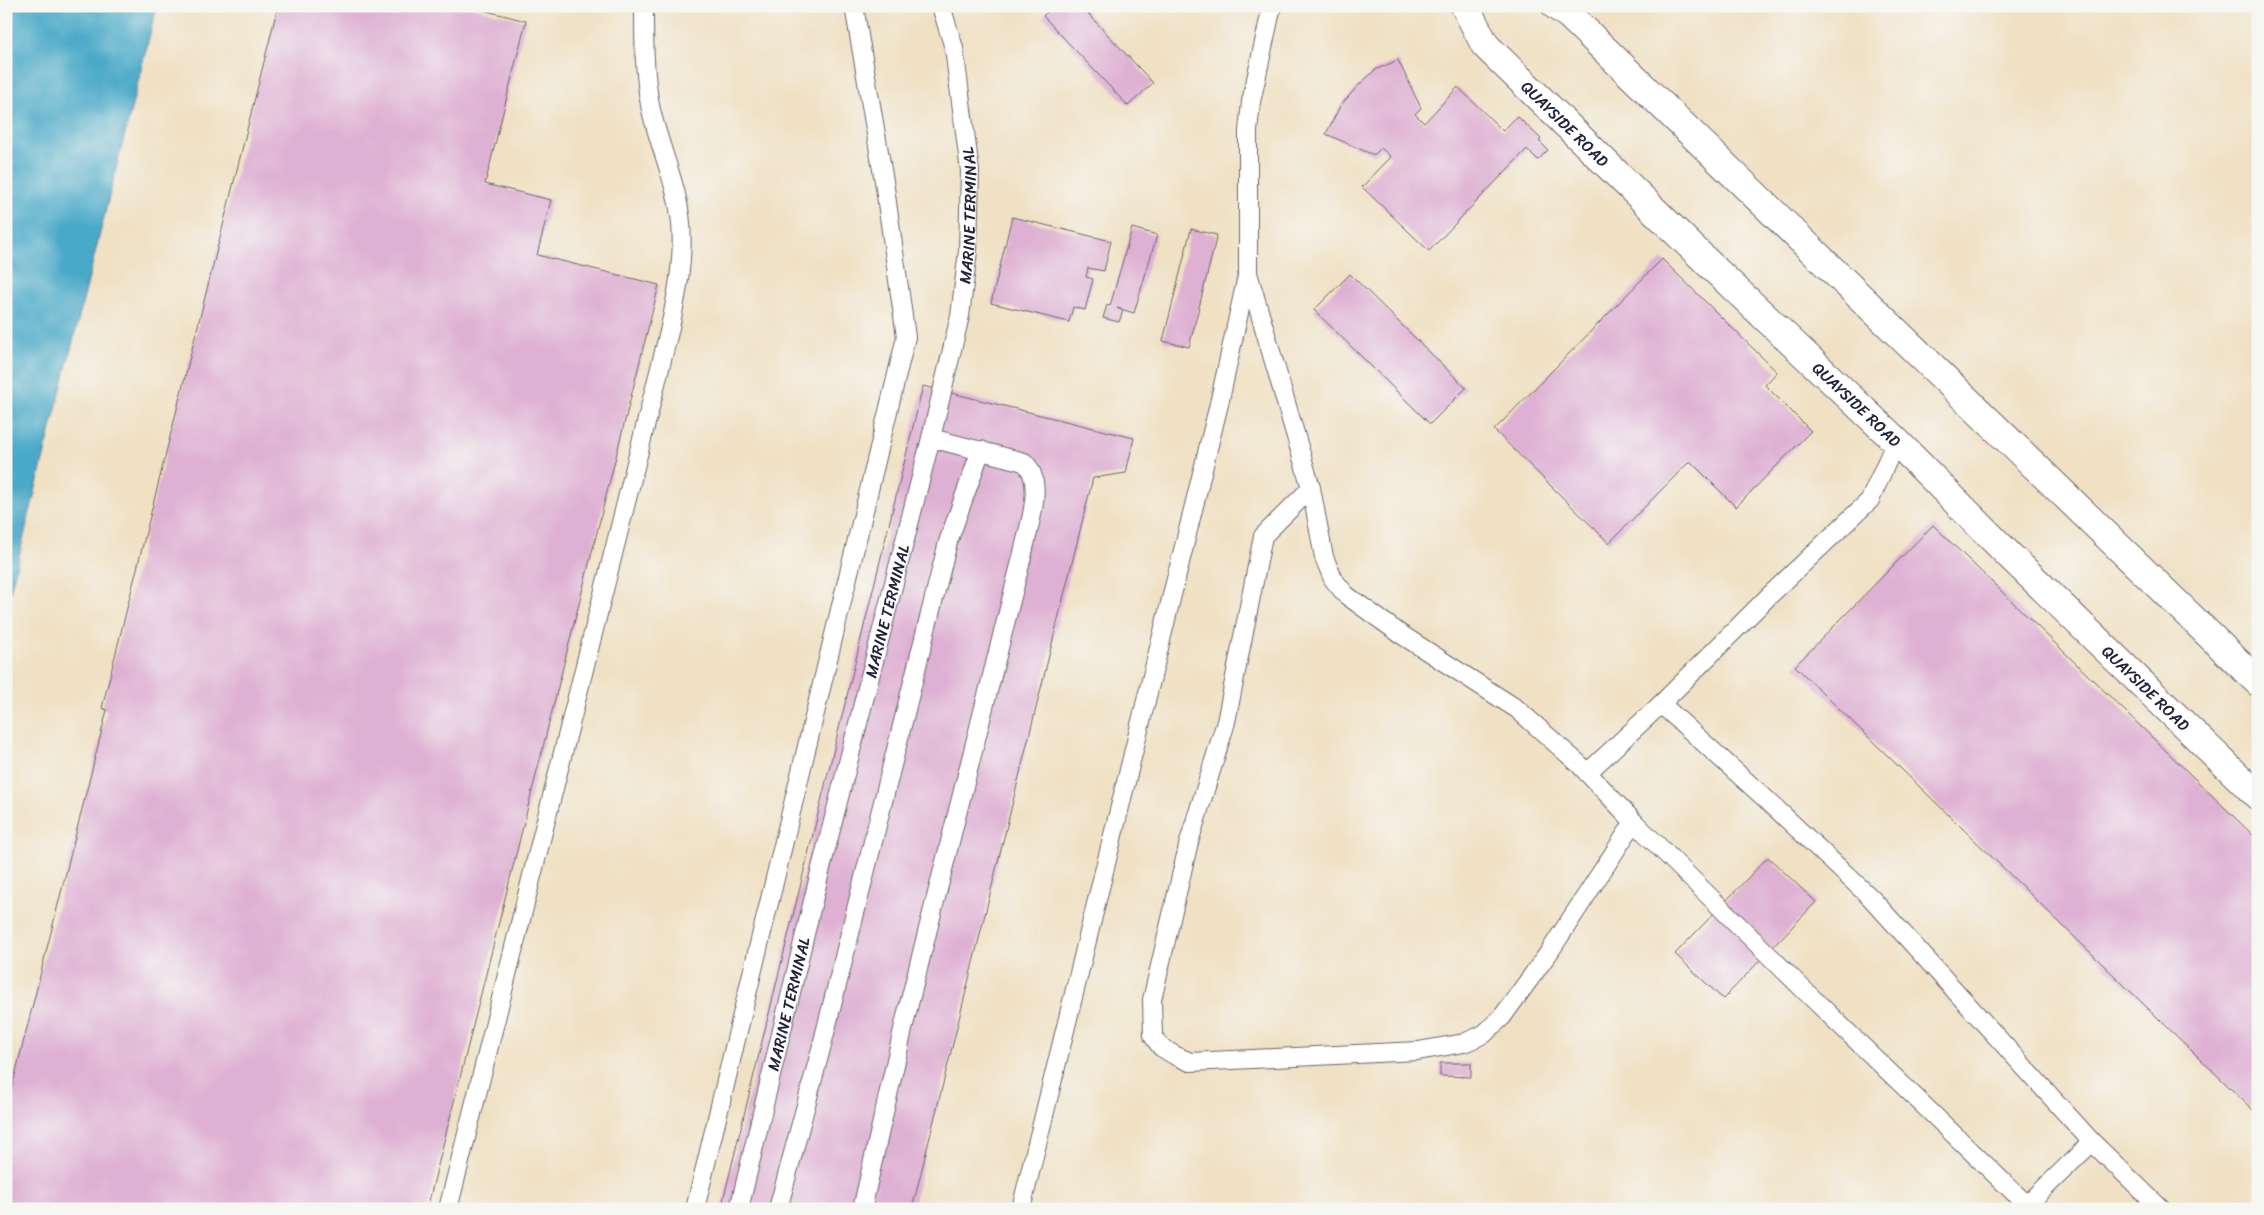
<svg xmlns="http://www.w3.org/2000/svg" width="2264" height="1215" viewBox="0 0 2264 1215" font-family="Sriracha,sans-serif">
<rect width="100%" height="100%" fill="#f6f6f2"/>
<filter id="ink" filterUnits="userSpaceOnUse"><feTurbulence type="fractalNoise" baseFrequency=".02" numOctaves="2"/><feDisplacementMap in="SourceGraphic" scale="10" xChannelSelector="R" yChannelSelector="G"/><feConvolveMatrix kernelMatrix="1 2 1 2 8 2 1 2 1" color-interpolation-filters="sRGB"/></filter>
<filter id="wash" filterUnits="userSpaceOnUse"><feTurbulence type="fractalNoise" baseFrequency=".0096" numOctaves="4" result="noise"/><feDisplacementMap in="SourceGraphic" scale="20" xChannelSelector="R" yChannelSelector="G"/><feGaussianBlur stdDeviation="1.12" result="paint"/><feColorMatrix in="noise" values="0 0 0 0 0 0 0 0 0 0 0 0 0 0 0 0 0 1.4 0 .05"/><feComposite in="paint" operator="in"/></filter>
<g filter="url(#wash)">
<rect width="100%" height="100%" fill="#f0e1c4"/>
<!-- water -->
<polygon fill="#49a9c8" stroke="#366682" points="6,6 157,6 6,608"/>
<g id="blocks">
<!-- building -->
<g fill="#deb0d3">
<polygon points="278,6 467,6 526,21 485,184 551,200 537,255 659,285 427,1209 6,1209 6,1111 107,710 102,708"/>
<polygon points="1054,6 1081,6 1153,83 1128,106 1043,16"/>
<polygon points="1398,60 1421,108 1415,114 1424,123 1458,87 1503,131 1517,116 1541,139 1539,141 1548,150 1538,160 1527,149 1429,251 1362,187 1391,157 1381,148 1375,154 1371,154 1326,134 1340,106 1357,87 1375,70"/>
<polygon points="1012,217 1111,241 1104,271 1088,268 1086,277 1093,279 1085,310 1073,307 1069,322 991,303"/>
<polygon points="1132,228 1157,235 1134,313 1117,308 1123,311 1119,322 1103,318 1107,305 1110,306"/>
<polygon points="1191,229 1217,235 1189,347 1163,341"/>
<polygon points="1662,259 1777,372 1765,385 1811,431 1736,507 1690,461 1609,543 1494,430"/>
<polygon points="1350,274 1466,388 1430,424 1314,310"/>
<polygon points="923,386 1134,438 1126,473 1093,478 912,1209 721,1209"/>
<polygon points="1933,525 2258,840 2258,1115 1795,666"/>
<polygon points="1768,857 1816,902 1723,999 1675,954"/>
<polygon points="1440,1063 1471,1063 1471,1077 1440,1076"/>
</g>
</g>
</g>
<g filter="url(#ink)">
<use href="#blocks" fill-opacity="0" stroke="#6a656b" stroke-width="1"/>
<g fill="none" stroke-linecap="round" stroke-linejoin="round">
<defs>
<g id="service">
<polyline points="1272,6 1251,102 1248,131 1248,273 1311,488 1324,557 1333,579 1346,595 1399,633 1517,709 1579,764 1634,822 1805,991 2027,1205"/>
<polyline points="1311,488 1263,536 1226,722 1189,842 1152,1000 1153,1036 1161,1047 1174,1055 1190,1062 1418,1051 1464,1043 1484,1034 1502,1017 1550,951 1634,822"/>
<polyline points="1661,704 1768,801 1871,898 2092,1142 2161,1209"/>
<polyline points="1587,773 1661,704 1770,595 1870,500 1896,441"/>
<path d="M448 1209 669 332C677 295 684 261 681 223 677 182 658 145 650 105 644 72 644 39 644 6"/>
<polyline points="695,1209 906,337 884,181 854,6"/>
<path id="s1" d="M739 1209 818 880 931 438 960 316 968 251 970 171 954 48 941 6"/>
<polyline points="778,1209 821,1049 948,542 981,450"/>
<path d="M862 1209 907 1012 1023 553C1028 528 1046 481 1024 462L931 438"/>
<polyline points="1021,1209 1219,404 1247,276"/>
<polyline points="2023,1209 2092,1142"/>
</g>
<g id="minor">
<path id="s2" d="M1465 6 1485 45 1709 264 1896 441 2009 555 2258 796"/>
<polyline points="1556,6 1569,15 2258,682"/>
</g>
</defs>
<!-- service casing -->
<use href="#service" stroke="#6a656b" stroke-width="20"/>
<!-- minor casing -->
<use href="#minor" stroke="#6a656b" stroke-width="30"/>
<!-- service -->
<use href="#service" stroke="#fff" stroke-width="18"/>
<!-- minor -->
<use href="#minor" stroke="#fff" stroke-width="28"/>
</g>
</g>
<g text-anchor="middle" dominant-baseline="central" stroke-width="5" stroke-linejoin="round" paint-order="stroke">
<!-- street labels -->
<g font-size="16" fill="#22223b" stroke="#f6f6f2">
<text stroke="none"><textPath href="#s2" startOffset="156">QUAYSIDE ROAD</textPath></text>
<text stroke="none"><textPath href="#s1" startOffset="1021">MARINE TERMINAL</textPath></text>
<text stroke="none"><textPath href="#s2" startOffset="561">QUAYSIDE ROAD</textPath></text>
<text stroke="none"><textPath href="#s1" startOffset="616">MARINE TERMINAL</textPath></text>
<text stroke="none"><textPath href="#s2" startOffset="966">QUAYSIDE ROAD</textPath></text>
<text stroke="none"><textPath href="#s1" startOffset="211">MARINE TERMINAL</textPath></text>
</g>
</g>
<!-- margin -->
<rect width="2264" height="1215" fill="none" stroke="#f6f6f2" stroke-width="25"/>
</svg>
